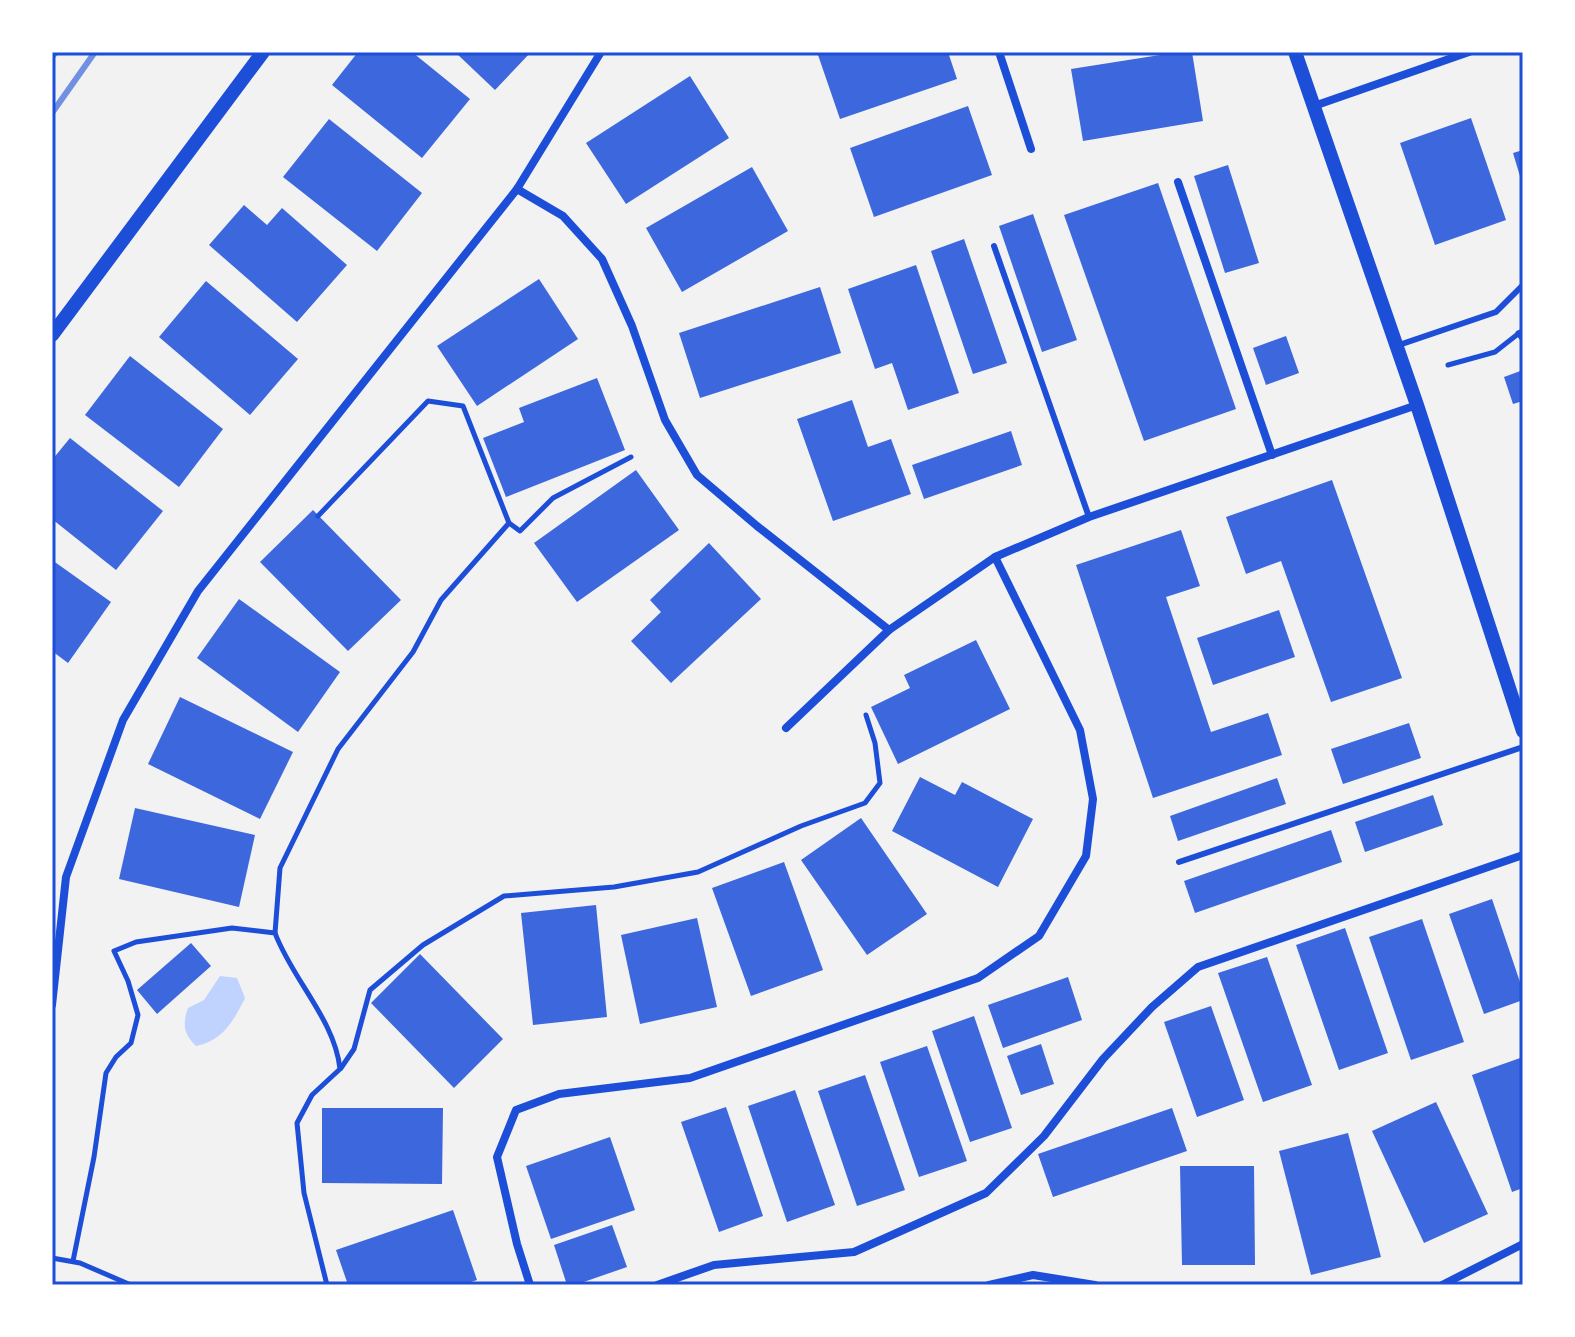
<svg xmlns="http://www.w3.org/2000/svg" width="1575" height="1337" viewBox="0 0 1575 1337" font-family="Arial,sans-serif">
<rect width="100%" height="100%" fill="#f2f2f2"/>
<!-- water -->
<path fill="#bfd3fe" d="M220 976 237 978 245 998C234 1020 223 1041 196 1046 184 1034 182 1025 188 1008L204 1000Z"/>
<!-- building -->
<g fill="#3d67dc">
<polygon points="358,52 412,52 470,99 422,158 332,85"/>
<polygon points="455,52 531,52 495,90"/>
<polygon points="817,52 948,52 957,79 840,119"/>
<polygon points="1179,52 1192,52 1203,121 1083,141 1071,69"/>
<polygon points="690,76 729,138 626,204 586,143"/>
<polygon points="968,106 992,175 874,217 850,148"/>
<polygon points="1471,118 1506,220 1435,245 1400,143"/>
<polygon points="329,119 422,193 377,251 283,177"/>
<polygon points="1523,150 1523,182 1522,183 1513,153"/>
<polygon points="1228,165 1259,263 1225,273 1194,176"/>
<polygon points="752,167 788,231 682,292 646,228"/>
<polygon points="1158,183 1236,409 1144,441 1064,215"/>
<polygon points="244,205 267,225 282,208 347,265 297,322 209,245"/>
<polygon points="1033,214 1077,340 1042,352 999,226"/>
<polygon points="964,239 1007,363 973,374 931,251"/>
<polygon points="916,265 959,393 908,410 892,363 875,369 848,289"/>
<polygon points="539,279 578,339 477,406 437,346"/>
<polygon points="206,281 298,359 250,415 159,337"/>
<polygon points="820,287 841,353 700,398 679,333"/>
<polygon points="1286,336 1299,373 1266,385 1253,348"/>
<polygon points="130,356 223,429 179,487 85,415"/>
<polygon points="1523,370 1523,401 1513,404 1504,377"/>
<polygon points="597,378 625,450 506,497 483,438 524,422 519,408"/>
<polygon points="852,400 868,447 891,439 911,494 833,521 797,419"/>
<polygon points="1011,431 1022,465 924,499 912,465"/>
<polygon points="70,438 163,511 116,570 52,519 52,460"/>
<polygon points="636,470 679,530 577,602 534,543"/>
<polygon points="1332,480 1402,678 1331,702 1281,561 1246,574 1226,517"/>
<polygon points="313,510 401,600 348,651 260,562"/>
<polygon points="1181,530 1200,586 1166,597 1211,732 1268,713 1282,755 1153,798 1076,565"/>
<polygon points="709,543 761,599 671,683 631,641 661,612 650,600"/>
<polygon points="52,560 111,602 68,663 52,651"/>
<polygon points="239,599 340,672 298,732 197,658"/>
<polygon points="1279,610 1295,657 1213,685 1197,638"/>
<polygon points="976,640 1010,709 898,764 871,707 910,688 904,675"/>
<polygon points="180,697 293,752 260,819 148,764"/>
<polygon points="1409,723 1421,758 1343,784 1331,749"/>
<polygon points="920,777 955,795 962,782 1033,819 998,887 892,831"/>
<polygon points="1277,778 1286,804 1178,841 1170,816"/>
<polygon points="1433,795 1443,825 1365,852 1355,822"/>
<polygon points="135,808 255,835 239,907 119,879"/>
<polygon points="861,818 927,914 867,955 801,860"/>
<polygon points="1331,830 1342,862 1195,913 1184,881"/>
<polygon points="784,862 823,970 751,996 712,888"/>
<polygon points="1492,899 1523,991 1523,1000 1484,1014 1449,914"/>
<polygon points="596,905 607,1017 533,1025 521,913"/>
<polygon points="697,918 717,1007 640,1024 621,935"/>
<polygon points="1422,919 1464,1042 1411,1060 1369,937"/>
<polygon points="1345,928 1388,1053 1339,1070 1296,945"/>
<polygon points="191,943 211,966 157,1014 137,990"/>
<polygon points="420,954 503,1039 454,1088 371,1003"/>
<polygon points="1267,957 1312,1085 1263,1102 1218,973"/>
<polygon points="1068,977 1082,1020 1003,1048 988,1005"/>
<polygon points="1211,1006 1244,1100 1197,1117 1164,1022"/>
<polygon points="974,1016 1012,1128 970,1142 932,1031"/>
<polygon points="1041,1044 1054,1084 1021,1095 1007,1056"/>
<polygon points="927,1046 967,1161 919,1177 880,1062"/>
<polygon points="1523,1057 1523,1188 1512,1192 1472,1075"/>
<polygon points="865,1075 905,1190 857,1206 818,1091"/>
<polygon points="795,1090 835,1205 787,1222 748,1106"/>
<polygon points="1436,1102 1488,1214 1424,1243 1372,1131"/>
<polygon points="726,1107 763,1216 719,1232 681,1122"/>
<polygon points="322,1108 443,1108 442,1184 322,1183"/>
<polygon points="1172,1108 1187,1151 1053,1197 1038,1154"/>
<polygon points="1348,1133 1381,1257 1311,1275 1279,1151"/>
<polygon points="610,1137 635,1210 551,1239 526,1166"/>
<polygon points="1180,1166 1254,1166 1255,1265 1182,1265"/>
<polygon points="453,1210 477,1280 462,1285 348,1285 336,1250"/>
<polygon points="612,1225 627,1267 575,1285 567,1285 554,1245"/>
</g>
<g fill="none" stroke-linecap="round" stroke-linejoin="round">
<!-- path -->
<g stroke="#1d4ed8" stroke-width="5">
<polyline points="1518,333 1523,340"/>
<polyline points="1448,365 1495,352 1523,330"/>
<polyline points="318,516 428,401 463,406 509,523"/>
<polyline points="275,933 280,868 338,749 413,652 441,600 509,523 520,531 553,498 631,457"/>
<polyline points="341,1068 354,1049 370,990 423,945 504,896 614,887 698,872 801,826 865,803 880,783 875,743 866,715"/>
<polyline points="52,1258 80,1263 131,1285"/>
<path d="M73 1261 94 1157 106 1073 116 1057 131 1043 138 1015 128 981 114 951 136 942 232 928 275 933C292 979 335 1020 340 1069L312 1095 297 1123 304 1193 327 1285"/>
</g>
<!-- service -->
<g stroke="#1d4ed8" stroke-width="6">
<polyline points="994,246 1089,517"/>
<polyline points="1396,346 1496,312 1523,285"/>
<polyline points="1179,862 1523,747"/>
</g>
<!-- minor -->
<g stroke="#1d4ed8" stroke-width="8">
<polyline points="999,52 1031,149"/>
<polyline points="1314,106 1469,52"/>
<polyline points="1178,182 1272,455"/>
<polyline points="517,189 563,216 602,259 632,326 665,420 697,475 757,526 889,630"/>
<polyline points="786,728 889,630 995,557 1089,517 1417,405"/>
<polyline points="52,1005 66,877 123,720 198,591 517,189 601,52"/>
<polyline points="530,1285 517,1244 497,1157 516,1110 559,1094 690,1078 978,978 1039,936 1086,856 1093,799 1080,730 995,557"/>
<polyline points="657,1285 714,1265 854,1252 986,1193 1044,1136 1103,1059 1152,1007 1198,967 1523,855"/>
<polyline points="989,1285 1033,1275 1095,1285"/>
<polyline points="1442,1285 1523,1244"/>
</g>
<!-- tertiary -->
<g stroke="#1d4ed8" stroke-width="14">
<polyline points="1295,52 1417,405 1523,731"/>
<polyline points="52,335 263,52"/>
</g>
<!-- rail -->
<g stroke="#7290e2" stroke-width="6">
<polyline points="52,57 56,52"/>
<polyline points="52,113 95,52"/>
</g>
</g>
<!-- border -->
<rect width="1575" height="1337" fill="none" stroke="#ffffff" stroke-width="108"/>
<rect x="54" y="54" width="1467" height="1229" fill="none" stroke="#1d4ed8" stroke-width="3"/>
</svg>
